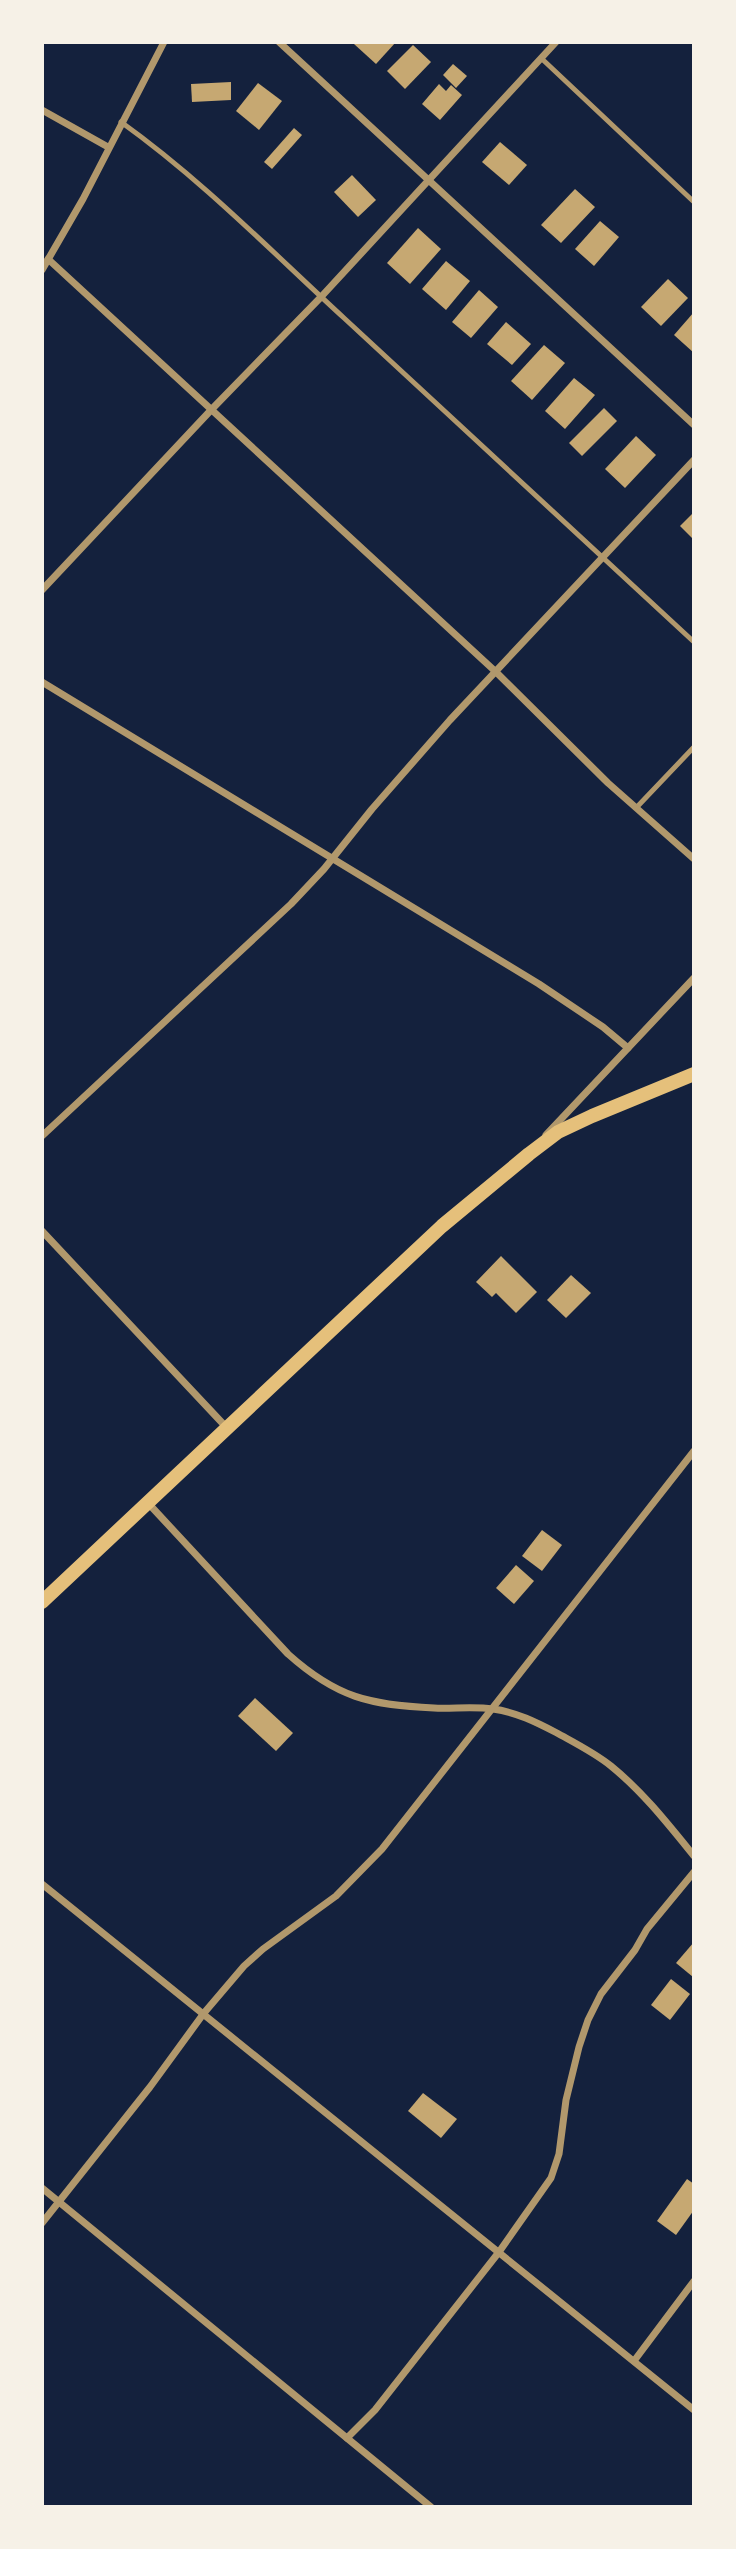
<svg xmlns="http://www.w3.org/2000/svg" width="736" height="2549" viewBox="0 0 736 2549" font-family="'Source Sans 3',sans-serif">
<rect width="100%" height="100%" fill="#14213d"/>
<!-- building -->
<g fill="#c6a872">
<polygon points="356,42 396,42 376,64 354,44"/>
<polygon points="413,45 431,62 405,89 387,71"/>
<polygon points="453,64 467,76 456,88 443,75"/>
<polygon points="231,82 231,100 192,102 191,84"/>
<polygon points="258,83 282,101 259,130 236,111"/>
<polygon points="439,84 446,91 451,85 462,95 440,120 422,104"/>
<polygon points="294,128 302,135 272,169 264,162"/>
<polygon points="500,142 527,165 509,185 482,162"/>
<polygon points="352,175 376,200 358,217 334,192"/>
<polygon points="575,189 595,207 561,243 541,225"/>
<polygon points="600,221 619,237 594,266 575,249"/>
<polygon points="418,228 441,249 410,284 387,263"/>
<polygon points="446,261 470,281 446,310 422,289"/>
<polygon points="668,279 688,298 661,326 641,307"/>
<polygon points="479,290 498,307 471,338 452,322"/>
<polygon points="694,312 694,353 674,335"/>
<polygon points="506,322 531,344 512,365 487,344"/>
<polygon points="544,345 565,363 532,400 511,381"/>
<polygon points="574,378 595,395 565,429 545,411"/>
<polygon points="604,408 617,421 582,456 569,443"/>
<polygon points="636,436 656,455 625,488 605,469"/>
<polygon points="694,512 694,540 680,526"/>
<polygon points="501,1256 537,1292 516,1313 496,1293 492,1297 476,1282"/>
<polygon points="571,1275 591,1293 566,1318 547,1300"/>
<polygon points="542,1530 562,1545 542,1571 522,1556"/>
<polygon points="516,1565 534,1581 514,1604 496,1588"/>
<polygon points="255,1698 293,1733 276,1751 238,1716"/>
<polygon points="694,1942 694,1975 693,1977 676,1963"/>
<polygon points="671,1979 690,1994 670,2020 651,2005"/>
<polygon points="423,2093 457,2119 441,2138 408,2111"/>
<polygon points="687,2179 694,2184 694,2210 676,2235 657,2221"/>
</g>
<g fill="none" stroke-linecap="round" stroke-linejoin="round">
<!-- service -->
<g stroke="#b1986c" stroke-width="5">
<polyline points="541,58 694,202"/>
<path d="M121 122C202 180 271 251 344 318 460 426 577 534 694 642"/>
<polyline points="636,808 694,747"/>
</g>
<!-- minor -->
<g stroke="#b1986c" stroke-width="7">
<polyline points="279,42 694,425"/>
<polyline points="42,110 108,147"/>
<polyline points="48,259 496,672 608,783 694,859"/>
<polyline points="42,270 83,199 164,42"/>
<polyline points="42,590 212,409 321,297 556,42"/>
<polyline points="42,682 539,984 603,1027 628,1048"/>
<polyline points="546,1135 694,978"/>
<polyline points="42,1136 291,904 324,869 372,809 450,720 694,460"/>
<polyline points="42,1231 227,1428"/>
<path d="M148 1503 288 1654C337 1698 370 1705 434 1708 453 1709 473 1706 493 1709 516 1712 536 1722 557 1733 575 1743 595 1753 611 1766 643 1792 668 1824 694 1856"/>
<polyline points="42,1884 694,2410"/>
<polyline points="42,2188 431,2507"/>
<polyline points="42,2223 150,2087 204,2013 244,1966 263,1949 336,1896 382,1849 694,1451"/>
<polyline points="634,2361 694,2281"/>
<polyline points="347,2438 375,2410 499,2252 551,2178 559,2154 566,2100 579,2047 588,2020 601,1994 635,1950 647,1929 694,1872"/>
</g>
<!-- secondary -->
<polyline stroke="#e5c07b" stroke-width="14" points="42,1602 442,1226 529,1154 558,1132 592,1116 694,1074"/>
</g>
<!-- border -->
<rect width="736" height="2549" fill="none" stroke="#f6f1e7" stroke-width="88"/>
</svg>
